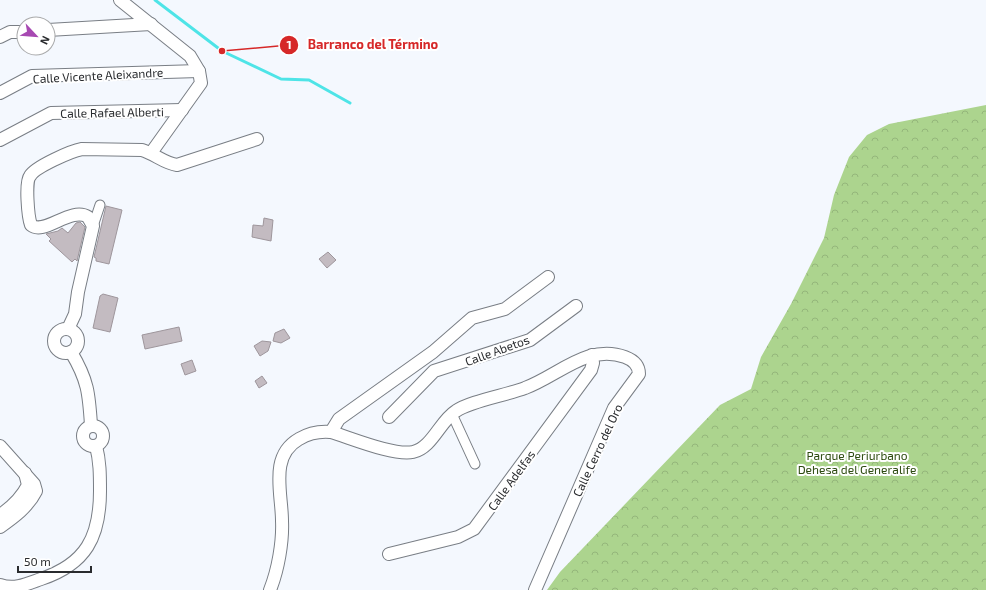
<svg xmlns="http://www.w3.org/2000/svg" width="986" height="590" viewBox="0 0 986 590" font-family="'Exo 2',sans-serif">
<defs>
<pattern id="park-crowns" width="20" height="18" patternUnits="userSpaceOnUse"><rect width="20" height="18" fill="#acd48e"/><path d="M2 6a3 3 0 1 1 6 0M12 15a3 3 0 1 1 6 0" fill="none" stroke="#94b67b"/></pattern>
</defs>
<rect width="100%" height="100%" fill="#f4f8fe"/>
<!-- park -->
<polygon fill="url(#park-crowns)" points="986,105 986,590 547,590 560,572 720,405 751,389 761,357 791,304 824,238 834,195 849,157 867,135 889,124"/>
<g fill="none" stroke-linecap="round" stroke-linejoin="round">
<!-- stream -->
<polyline stroke="#4ee4e7" stroke-width="3" points="155,0 222,51 281,79 309,80 350,103"/>
</g>
<!-- building -->
<g fill="#c3bbc1" stroke="#9e969c">
<polygon points="106,206 122,210 109,264 96,261 96,258 94,257"/>
<polygon points="264,218 273,220 271,241 252,237 253,225 263,226"/>
<polygon points="80,222 85,227 77,261 75,259 72,262 49,241 51,239 46,234 58,231 62,228 68,233 76,223"/>
<polygon points="328,252 336,260 327,268 319,259"/>
<polygon points="103,294 118,298 110,332 93,328 100,296"/>
<polygon points="179,327 182,341 145,349 142,335"/>
<polygon points="284,329 290,338 281,343 273,341 275,333"/>
<polygon points="262,341 271,342 268,351 260,356 254,346"/>
<polygon points="192,360 196,371 185,375 181,364"/>
<polygon points="262,376 267,383 259,388 255,381"/>
</g>
<g fill="none" stroke-linecap="round" stroke-linejoin="round">
<defs>
<g id="pedestrian">
<polyline points="93,226 100,205"/>
<polyline points="452,414 475,464"/>
</g>
<g id="minor">
<polyline points="120,0 190,56 199,71 201,83 151,153"/>
<polyline points="48,30 151,24"/>
<polyline points="0,37 10,32 24,32"/>
<polyline points="0,93 32,76 199,71"/>
<polyline points="0,140 51,113 182,110"/>
<path d="M68 329 75 314 78 292 93 226 88 217C71 206 44 236 31 225 28 217 25 182 30 176 35 167 71 151 82 149L142 150C155 154 164 163 177 165L257 139"/>
<circle cx="66" cy="341" r="12"/>
<path d="M71 352C88 380 89 394 91 425"/>
<polyline points="389,417 434,371 530,340 576,306"/>
<circle cx="93" cy="436" r="10"/>
<polyline points="331,432 339,419 433,352 472,318 505,309 548,277"/>
<path d="M0 446 34 484 36 491C28 507 14 517 0 527"/>
<path d="M0 515C12 507 21 499 28 485L25 473"/>
<polyline points="389,554 458,537 474,529 591,370 593,363 592,355"/>
<path d="M0 585C15 590 27 584 41 579 86 564 100 537 100 491 100 475 100 461 96 446"/>
<path d="M270 590C278 570 283 542 282 521 282 493 269 456 299 439 309 433 320 431 331 432 351 438 394 456 413 452 432 448 440 421 456 411 470 401 507 395 525 388 558 376 588 343 625 357 633 360 639 365 639 374L614 408 535 590"/>
</g>
</defs>
<!-- pedestrian casing -->
<use href="#pedestrian" stroke="#797e85" stroke-width="11"/>
<!-- minor casing -->
<use href="#minor" stroke="#797e85" stroke-width="14"/>
<!-- pedestrian -->
<use href="#pedestrian" stroke="#fff" stroke-width="9"/>
<!-- minor -->
<use href="#minor" stroke="#fff" stroke-width="12"/>
</g>
<g text-anchor="middle" dominant-baseline="central" stroke-width="4" stroke-linejoin="round" paint-order="stroke">
<!-- street labels -->
<g font-size="12" fill="#292b2e" stroke="#fff">
<text transform="translate(98 75) rotate(-3)">Calle Vicente Aleixandre</text>
<text transform="translate(112 112) rotate(-1)">Calle Rafael Alberti</text>
<text transform="translate(497 350) rotate(-20)">Calle Abetos</text>
<text transform="translate(597 450) rotate(-65)">Calle Cerro del Oro</text>
<text transform="translate(511 480) rotate(-54)">Calle Adelfas</text>
</g>
<!-- park labels -->
<g font-size="12" fill="#2d4b10" stroke="#fff">
<text x="857" y="455">Parque Periurbano<tspan x="857" dy="14">Dehesa del Generalife</tspan></text>
</g>
</g>
<!-- callouts -->
<path fill="none" stroke="#d62828" stroke-width="1.5" d="M222 51L289 45"/>
<g fill="#d62828" stroke="#fff" stroke-width="1.5">
<circle cx="222" cy="51" r="4"/>
<circle cx="289" cy="45" r="10"/>
</g>
<g font-size="12" text-anchor="middle" font-weight="bold" fill="#fff">
<text x="289" y="49">1</text>
</g>
<g font-size="13" text-anchor="middle" font-weight="bold" fill="#d62828" stroke="#fff" stroke-width="4" stroke-linejoin="round" paint-order="stroke">
<text x="373" y="49">Barranco del Término</text>
</g>
<!-- north arrow -->
<g transform="translate(36 36) rotate(116)"><circle r="19" fill="#ffffff" stroke="#a9aaab"/>
<path d="M0-3L7 15L0 10L-7 15Z" fill="#a749b2"/>
<text y="-6" font-size="11" font-weight="bold" text-anchor="middle" fill="#292b2e">N</text>
</g>
<!-- scale -->
<path d="M18 566v6h73v-6" fill="none" stroke="#292b2e" stroke-width="2"/>
<text x="24" y="566" font-size="12" fill="#292b2e" stroke="#ffffff" stroke-width="3" paint-order="stroke">50 m</text>
</svg>
